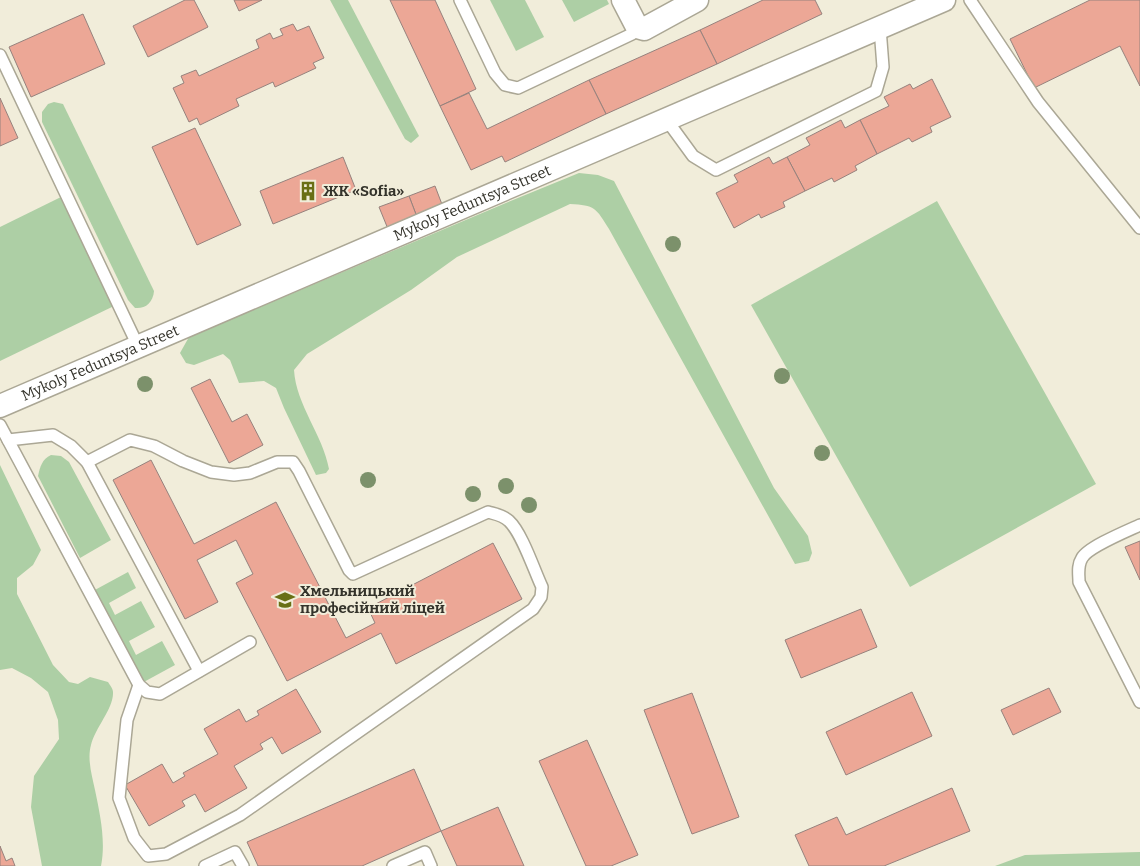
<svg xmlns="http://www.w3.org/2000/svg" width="1140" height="866" viewBox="0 0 1140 866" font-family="Bitter,serif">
<rect width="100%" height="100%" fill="#f1edda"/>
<!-- green -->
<g fill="#adcfa5">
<polygon points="330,0 348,0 419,136 411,143 405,139"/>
<polygon points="490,0 525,0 544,37 516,51"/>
<polygon points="562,0 607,0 609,4 574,22"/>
<path d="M54 102 63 104 154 291C153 303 145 309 135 308L128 300 42 122V112L48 104Z"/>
<path d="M579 173 598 175 614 181 774 488 808 536 812 553 809 561 795 564 609 229C596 208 595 205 570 204L457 257 411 290 307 354 294 370C296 405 323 435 329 469L326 473 316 475 284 408 276 388 264 381 239 383 230 360 223 354 194 365 186 363 180 353 189 337 513 200Z"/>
<polygon points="61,197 114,306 0,361 0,227"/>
<polygon points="937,201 1096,484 910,587 751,305"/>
<path d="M51 455 61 456 69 462 111 540 80 558 38 476C40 467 42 459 51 455Z"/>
<path d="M0 465 41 550 33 565 17 578V594L53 665 69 682 78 684 90 677 108 682C110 685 113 689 113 692 114 708 95 728 91 745 87 759 92 776 95 790 100 814 106 841 101 866H42L31 807 34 776 59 739 58 720 48 692 31 678 12 668 0 670Z"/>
<polygon points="128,572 136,588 109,603 115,615 141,601 155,627 129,641 136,655 162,641 175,665 142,683 93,591"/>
<polygon points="1140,852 1140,866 995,866 1025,855"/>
</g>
<!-- building -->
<g fill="#eca796" stroke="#96827d">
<polygon points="185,0 194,0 208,27 148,57 133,26"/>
<polygon points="234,0 262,0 239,11"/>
<polygon points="390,0 435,0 476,89 440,106"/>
<polygon points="763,0 815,0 822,14 717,64 700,30"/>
<polygon points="1090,0 1140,0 1140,86 1120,46 1034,88 1010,39"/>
<polygon points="83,14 105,64 31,97 9,47"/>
<polygon points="293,24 297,31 309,26 324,58 313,63 316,68 275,87 273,82 236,99 239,106 200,125 197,118 189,122 173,88 184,83 181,76 196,70 199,76 259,48 256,40 270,33 273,39 283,35 280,29"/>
<polygon points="700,30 717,64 606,114 589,80"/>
<polygon points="932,79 951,117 930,127 932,132 912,142 909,138 877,154 860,120 889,106 884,97 910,84 913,89"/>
<polygon points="589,80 606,114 505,162 502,156 471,170 440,106 469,93 487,129"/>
<polygon points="0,98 18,138 0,146"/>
<polygon points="841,120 845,128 860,120 877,154 855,166 857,170 834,182 832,178 805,191 787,157 810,145 806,138"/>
<polygon points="195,128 241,225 197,245 152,147"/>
<polygon points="343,157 356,190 273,224 260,191"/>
<polygon points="769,157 773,164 787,157 805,191 783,202 785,207 761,218 759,214 734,228 716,193 738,182 734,175"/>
<polygon points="435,186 443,207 417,217 409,196"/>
<polygon points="409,196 417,217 388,229 379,207"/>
<polygon points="210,379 232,422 247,414 263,445 229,463 191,388"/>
<polygon points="151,460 194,544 276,502 346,638 375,623 368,608 493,543 522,599 396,664 381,633 287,681 236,583 253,574 236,540 197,560 218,602 185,619 113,480"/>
<polygon points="1140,541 1140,580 1125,547"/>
<polygon points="861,609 877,647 801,678 785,640"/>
<polygon points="1049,688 1061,712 1013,735 1001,710"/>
<polygon points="296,689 321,732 282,754 272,737 260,744 263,749 234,766 247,788 205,812 195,794 182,801 185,806 149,826 125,785 162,764 173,783 185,776 183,773 218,754 204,729 239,709 246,722 259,715 257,711"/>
<polygon points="912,692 932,736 846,775 826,732"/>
<polygon points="692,693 739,817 692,834 644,710"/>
<polygon points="587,740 638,855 611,866 586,866 539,761"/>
<polygon points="414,769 441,831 362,866 258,866 247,842"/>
<polygon points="952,788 970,831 884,866 809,866 795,835 837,817 846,835"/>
<polygon points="498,807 524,866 457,866 441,831"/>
<polygon points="0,846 6,861 12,858 15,866 0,866"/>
</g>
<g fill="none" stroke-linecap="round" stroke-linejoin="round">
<defs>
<g id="lane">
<polyline points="460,0 495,73 505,85 518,88 632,34 637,27"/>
<polyline points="970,0 1038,102 1140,228"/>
<polyline points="0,55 138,346"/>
<polyline points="666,119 693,156 716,170 876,91 883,67 880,28"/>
<polyline points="0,425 139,685 147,692 160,694 250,642"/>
<polyline points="8,440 53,435 71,446 87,462 199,671"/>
<path d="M87 462 130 440 154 446 183 461 211 472 234 475 250 473 277 462H293L299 471 349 570 353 574 488 512C495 514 503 515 509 521 522 533 534 570 542 587L541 597 533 609 240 815 166 854 148 856 134 838 119 798 127 720 139 685"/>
<path d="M1140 525C1127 531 1088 547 1082 558 1077 566 1079 574 1079 582L1140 702"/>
<polyline points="205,866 235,852 243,866"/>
<polyline points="393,866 425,852 431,866"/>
</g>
<g id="street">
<polyline points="623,0 637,27 644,29 697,0"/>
<path id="s1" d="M0 406 944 0"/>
</g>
</defs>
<!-- lane casing -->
<use href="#lane" stroke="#aba795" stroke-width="14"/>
<!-- street casing -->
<use href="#street" stroke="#aba795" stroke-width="25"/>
<!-- lane -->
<use href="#lane" stroke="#fff" stroke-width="11"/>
<!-- street -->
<use href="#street" stroke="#fff" stroke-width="22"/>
</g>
<!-- trees -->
<g fill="#7c916b">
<circle cx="673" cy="244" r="8"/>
<circle cx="782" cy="376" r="8"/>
<circle cx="145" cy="384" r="8"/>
<circle cx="822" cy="453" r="8"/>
<circle cx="368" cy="480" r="8"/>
<circle cx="506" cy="486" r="8"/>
<circle cx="473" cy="494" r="8"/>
<circle cx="529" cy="505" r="8"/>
</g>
<!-- icons -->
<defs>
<symbol id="building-bare" viewBox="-9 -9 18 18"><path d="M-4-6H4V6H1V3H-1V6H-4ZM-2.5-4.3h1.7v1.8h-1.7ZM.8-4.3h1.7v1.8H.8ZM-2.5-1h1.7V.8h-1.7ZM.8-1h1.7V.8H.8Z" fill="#696f15" stroke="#f1edda" stroke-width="2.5" paint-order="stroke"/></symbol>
<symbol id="university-bare" viewBox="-9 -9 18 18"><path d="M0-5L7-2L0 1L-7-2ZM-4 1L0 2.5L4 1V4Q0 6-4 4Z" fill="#696f15" stroke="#f1edda" stroke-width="2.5" paint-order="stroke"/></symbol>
</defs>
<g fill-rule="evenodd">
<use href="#building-bare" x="294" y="177" width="28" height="28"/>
<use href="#university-bare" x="271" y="586" width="28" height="28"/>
</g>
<g text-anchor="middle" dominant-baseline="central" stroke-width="4" stroke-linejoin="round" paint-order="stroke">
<!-- poi labels -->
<g font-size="15" font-weight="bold" fill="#34332b" stroke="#f1edda" text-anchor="start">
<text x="323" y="191">ЖК «Sofia»</text>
<text x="300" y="591">Хмельницький<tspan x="300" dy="17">професійний ліцей</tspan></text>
</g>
<!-- street labels -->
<g font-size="15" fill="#34332b" stroke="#f1edda">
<text stroke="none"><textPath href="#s1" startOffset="514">Mykoly Feduntsya Street</textPath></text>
<text stroke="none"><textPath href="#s1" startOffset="109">Mykoly Feduntsya Street</textPath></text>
</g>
</g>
</svg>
